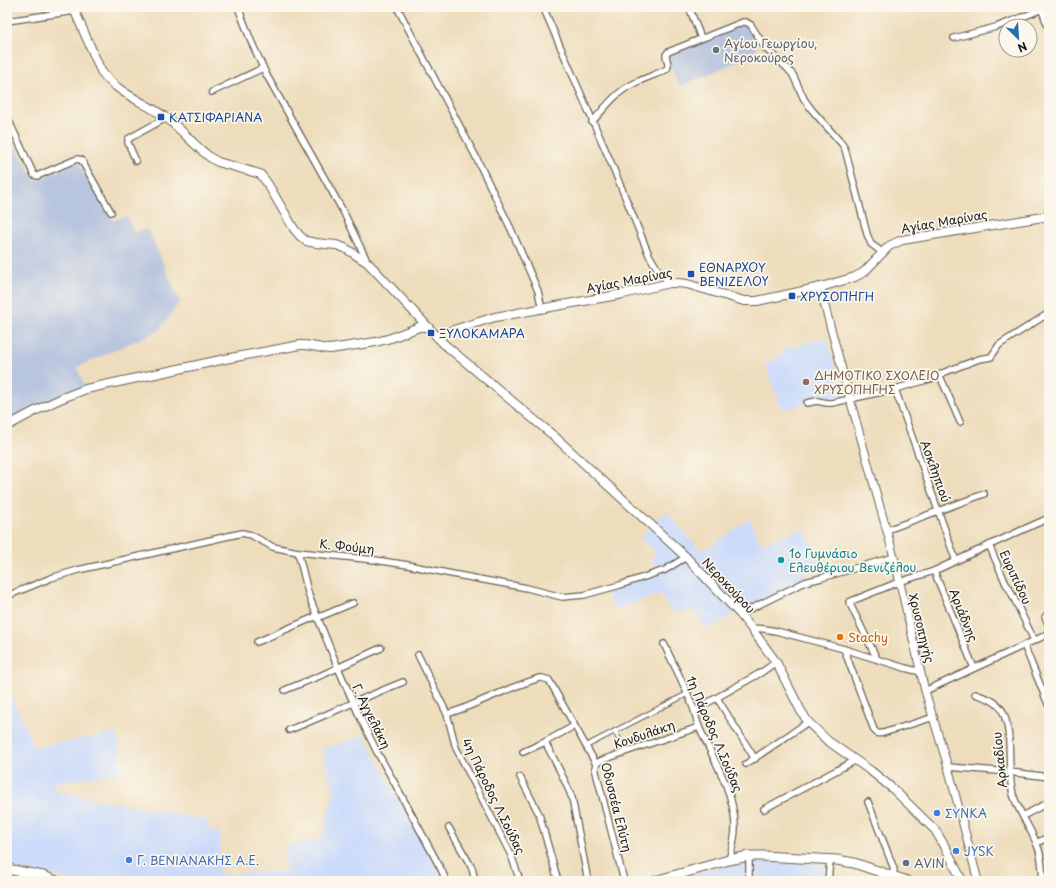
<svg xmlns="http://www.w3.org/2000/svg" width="1056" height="888" viewBox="0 0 1056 888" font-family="'Playpen Sans',sans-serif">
<rect width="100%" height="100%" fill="#fbf7ec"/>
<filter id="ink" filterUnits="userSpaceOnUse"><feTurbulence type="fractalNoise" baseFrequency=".025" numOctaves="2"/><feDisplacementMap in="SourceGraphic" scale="8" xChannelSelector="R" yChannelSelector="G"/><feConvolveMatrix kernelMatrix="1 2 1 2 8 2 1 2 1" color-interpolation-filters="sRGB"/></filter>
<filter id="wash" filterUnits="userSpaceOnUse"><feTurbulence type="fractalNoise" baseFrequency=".012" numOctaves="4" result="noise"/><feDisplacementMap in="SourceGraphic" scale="16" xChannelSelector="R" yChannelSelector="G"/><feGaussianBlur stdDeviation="0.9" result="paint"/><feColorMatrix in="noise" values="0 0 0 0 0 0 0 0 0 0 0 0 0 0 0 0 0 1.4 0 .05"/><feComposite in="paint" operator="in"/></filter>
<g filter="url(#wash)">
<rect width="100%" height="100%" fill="#eeddbc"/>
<!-- built -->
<g fill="#ccdbfa">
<polygon points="826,337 845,400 814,400 795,407 788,408 783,412 765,364 783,355 781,350"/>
<polygon points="666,512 702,552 750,519 762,544 804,528 819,558 801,578 782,589 706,629 694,610 672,613 661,594 615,609 605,590 661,571 651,561 656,553 641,538 653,523"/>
<polygon points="7,687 34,747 117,733 123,772 52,783 55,791 208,820 206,828 221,833 218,874 286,871 284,845 321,840 334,793 322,749 364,735 443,881 74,881 60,877 7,866"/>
<polygon points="744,861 747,881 688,881 686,876"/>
<polygon points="752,861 824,864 824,881 752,881"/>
</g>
<!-- industrial -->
<g fill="#b8c5de">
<polygon points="746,22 758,52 680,87 666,57 666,55"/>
<polygon points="7,130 35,181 78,162 113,221 127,216 133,232 148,229 180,302 158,331 77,367 86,389 14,422 7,409"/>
<polygon points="7,873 30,881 10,881"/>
</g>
</g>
<g filter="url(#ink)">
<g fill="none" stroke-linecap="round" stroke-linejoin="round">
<defs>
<g id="pedestrian">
<polyline points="615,731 625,752"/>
<polyline points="586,746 687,694"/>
</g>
<g id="minor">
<polyline points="238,7 251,41 266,74 344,213 368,263"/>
<polyline points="397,7 411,34 475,155 511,229 538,291 542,309"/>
<polyline points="543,7 612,165 649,255 660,273 670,283"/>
<polyline points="689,7 701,38"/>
<polyline points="1041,7 1049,30"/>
<polyline points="7,21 75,11"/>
<polyline points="954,38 996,27 1020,18 1047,7"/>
<polyline points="212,92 263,68"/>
<polyline points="7,117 34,175 37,176 77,159 82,160 83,163 111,212"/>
<path d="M592 122C604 109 616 92 633 84 644 78 656 75 667 69 670 64 666 61 666 55L668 52 743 22H746L751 25 765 48 787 68 793 75 804 99 812 110 842 144 845 149 867 234 871 244 882 252"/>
<polyline points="136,161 128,143 128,139 166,118"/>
<polyline points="940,376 960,422"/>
<polyline points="895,389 956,561"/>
<polyline points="807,403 817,401 827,403 832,403 895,389 934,378 945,372 979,359 991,357 999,345 1005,341 1049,313"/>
<polyline points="887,530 984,494"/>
<polyline points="989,545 1006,584 1009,588 1034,640"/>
<polyline points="298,552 309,596 338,668 359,715 377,752 393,780 442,871 446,881"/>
<polyline points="934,571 974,668"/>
<polyline points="7,596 51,578 78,570 242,533 251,535 273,547 298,552 375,560 408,565 452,574 527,588 562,597 584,595 620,585 665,570 686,557"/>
<polyline points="1049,613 1045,617 1049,626"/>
<polyline points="740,614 805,582 821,578 894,557"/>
<polyline points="317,618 353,603"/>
<polyline points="751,628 765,629 776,631 844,649 905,668 921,672"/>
<polyline points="257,642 317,616"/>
<path d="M664 644C674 666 686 687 694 710 696 716 697 722 699 727 713 759 733 789 735 824 736 836 732 848 729 860"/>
<polyline points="1024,645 1048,704"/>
<path d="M844 649 874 730C877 734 879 734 883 733L934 717"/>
<polyline points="418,655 447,714 456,748 511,855 520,881"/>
<polyline points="877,659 849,602 899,582 934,571 1020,531 1049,518"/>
<polyline points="285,690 322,675 381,648"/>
<polyline points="925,691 1042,637 1049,632"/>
<path d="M975 694C986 698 998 701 1003 712 1014 737 1006 768 1013 794 1019 814 1033 831 1039 850 1042 860 1042 871 1043 881"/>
<polyline points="717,698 755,759"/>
<polyline points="695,712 702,706 762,672 776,662"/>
<polyline points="447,714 462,709 514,687 539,678 542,678 549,680 596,764 595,768 624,881"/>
<path d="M289 730C327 715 365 697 403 682"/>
<path d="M545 742C555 761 565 779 572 798L588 881"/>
<polyline points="523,752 545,742 574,726"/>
<polyline points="596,764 600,761 625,752 699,727"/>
<polyline points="746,764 808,722"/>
<polyline points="948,767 1010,772 1049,777"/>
<polyline points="520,777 539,814 558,881"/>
<polyline points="868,802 894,869 893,876"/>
<polyline points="764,809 856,760"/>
<polyline points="1023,816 1049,802 1049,801"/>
<polyline points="449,828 472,868 475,881"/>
<polyline points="1036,843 1049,837"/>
<polyline points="749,856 749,881"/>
<polyline points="828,881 830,860"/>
</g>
<polyline id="tertiary" points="821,287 824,303 850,399 894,557 925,691 948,767 978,881"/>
<g id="secondary">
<path d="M73 7 101 71C118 94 143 101 165 117 182 129 194 146 211 158L218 162 260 174 265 180 269 186 294 229 300 236 306 241 316 243 336 245 345 248 368 263 428 327 444 344 555 437 686 557 740 614 751 628 776 662 801 711 808 722 828 741 871 771 892 788 935 830 947 850 962 881"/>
<polyline points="437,337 444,333 495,317 623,294 670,283 678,283 687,284 744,301 757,301 821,287 855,277 864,272 889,246 902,240 1049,216"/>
<path d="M7 426 37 410 60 399 86 389 225 359 300 345C310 344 320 349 330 349L376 342 391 338 419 327H428"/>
</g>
<g id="primary">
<polyline points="7,869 43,876 56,881"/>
<polyline points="655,881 729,860 749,856 762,856 837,860 854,863 907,881"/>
</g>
</defs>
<!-- pedestrian casing -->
<use href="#pedestrian" stroke="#666054" stroke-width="6"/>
<!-- minor casing -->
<use href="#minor" stroke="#666054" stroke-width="8"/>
<!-- tertiary casing -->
<use href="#tertiary" stroke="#666054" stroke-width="9"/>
<!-- secondary casing -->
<use href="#secondary" stroke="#666054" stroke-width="10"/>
<!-- primary casing -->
<use href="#primary" stroke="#666054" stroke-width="11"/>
<!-- pedestrian -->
<use href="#pedestrian" stroke="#fff" stroke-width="4"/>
<!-- minor -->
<use href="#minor" stroke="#fff" stroke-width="5.5"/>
<!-- tertiary -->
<use href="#tertiary" stroke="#fff" stroke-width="7"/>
<!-- secondary -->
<use href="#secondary" stroke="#fff" stroke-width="8"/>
<!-- primary -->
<use href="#primary" stroke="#fff" stroke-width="9"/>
</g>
</g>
<!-- markers -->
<circle fill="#6b7280" stroke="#fbf7ec" stroke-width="1.5" cx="716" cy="50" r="4"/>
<g fill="#1a4fb4" stroke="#fbf7ec" stroke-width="1.5">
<rect x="157" y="113" width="8" height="8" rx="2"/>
<rect x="687" y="270" width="8" height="8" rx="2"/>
<rect x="788" y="292" width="8" height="8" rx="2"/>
<rect x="427" y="329" width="8" height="8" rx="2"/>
</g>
<circle fill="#8d6e63" stroke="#fbf7ec" stroke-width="1.5" cx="806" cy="382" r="4"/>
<circle fill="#0f9aa8" stroke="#fbf7ec" stroke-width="1.5" cx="781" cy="560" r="4"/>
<circle fill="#e8710a" stroke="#fbf7ec" stroke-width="1.5" cx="840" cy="637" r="4"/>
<g fill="#3f7fe0" stroke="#fbf7ec" stroke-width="1.5">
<circle cx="937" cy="813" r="4"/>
<circle cx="956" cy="851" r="4"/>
<circle cx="129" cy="860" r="4"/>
</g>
<circle fill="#5c6f8a" stroke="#fbf7ec" stroke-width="1.5" cx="906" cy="863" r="4"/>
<g text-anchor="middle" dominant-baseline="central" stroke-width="3.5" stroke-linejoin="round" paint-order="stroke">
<!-- worship labels -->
<g font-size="12" fill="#5b616d" stroke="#fbf7ec" text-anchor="start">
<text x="724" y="43">Αγίου Γεωργίου,<tspan x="724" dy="14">Νεροκούρος</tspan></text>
</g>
<!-- transit labels -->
<g font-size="12" fill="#164399" stroke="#fbf7ec" text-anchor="start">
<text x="169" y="117">ΚΑΤΣΙΦΑΡΙΑΝΑ</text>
<text x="699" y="267">ΕΘΝΑΡΧΟΥ<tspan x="699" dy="14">ΒΕΝΙΖΕΛΟΥ</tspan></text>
<text x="800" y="296">ΧΡΥΣΟΠΗΓΗ</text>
<text x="439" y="333">ΞΥΛΟΚΑΜΑΡΑ</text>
</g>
<!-- street labels -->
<g font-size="12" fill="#1c1c1c" stroke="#fbf7ec">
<text transform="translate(944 221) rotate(-10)">Αγίας Μαρίνας</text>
<text transform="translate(629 280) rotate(-11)">Αγίας Μαρίνας</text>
<text transform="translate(936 471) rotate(70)">Ασκληπιού</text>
<text transform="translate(347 546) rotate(6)">Κ. Φούμη</text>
<text transform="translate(1016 577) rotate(65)">Ευριπίδου</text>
<text transform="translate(729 585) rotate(47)">Νεροκούρου</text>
<text transform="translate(964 615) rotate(68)">Αριάδνης</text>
<text transform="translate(922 628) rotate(76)">Χρυσοπηγής</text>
<text transform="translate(372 716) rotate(64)">Γ. Αγγελάκη</text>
<text transform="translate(644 734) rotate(-19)">Κονδυλάκη</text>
<text transform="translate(715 734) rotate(67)">1η Πάροδος Λ.Σούδας</text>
<text transform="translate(999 760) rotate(-96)">Αρκαδίου</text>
<text transform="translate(494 796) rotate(64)">4η Πάροδος Λ.Σούδας</text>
<text transform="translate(617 807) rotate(76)">Οδυσσέα Ελύτη</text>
</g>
<!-- education labels -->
<g font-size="12" fill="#785e54" stroke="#fbf7ec" text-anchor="start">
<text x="814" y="375">ΔΗΜΟΤΙΚΟ ΣΧΟΛΕΙΟ<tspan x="814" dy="14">ΧΡΥΣΟΠΗΓΗΣ</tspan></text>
</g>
<!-- culture labels -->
<g font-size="12" fill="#0d838f" stroke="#fbf7ec" text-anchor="start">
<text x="789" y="553">1ο Γυμνάσιο<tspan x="789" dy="14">Ελευθέριου Βενιζέλου</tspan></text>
</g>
<!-- food labels -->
<g font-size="12" fill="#c56008" stroke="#fbf7ec" text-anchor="start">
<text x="848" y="637">Stachy</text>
</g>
<!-- shop labels -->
<g font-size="12" fill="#366cbe" stroke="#fbf7ec" text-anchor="start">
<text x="945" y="813">ΣΥΝΚΑ</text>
<text x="964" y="851">JYSK</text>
<text x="137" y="860">Γ. ΒΕΝΙΑΝΑΚΗΣ A.E.</text>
</g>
<!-- service labels -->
<g font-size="12" fill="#4e5e75" stroke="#fbf7ec" text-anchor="start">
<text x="914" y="863">AVIN</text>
</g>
</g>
<!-- margin -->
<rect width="1056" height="888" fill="none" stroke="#fbf7ec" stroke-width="24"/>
<!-- north arrow -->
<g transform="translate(1018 38) rotate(155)"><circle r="19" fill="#fbf7ec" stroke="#a29f99"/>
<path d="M0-3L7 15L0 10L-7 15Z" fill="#1f6fb2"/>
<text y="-6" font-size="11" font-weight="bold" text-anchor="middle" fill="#1c1c1c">N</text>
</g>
</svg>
